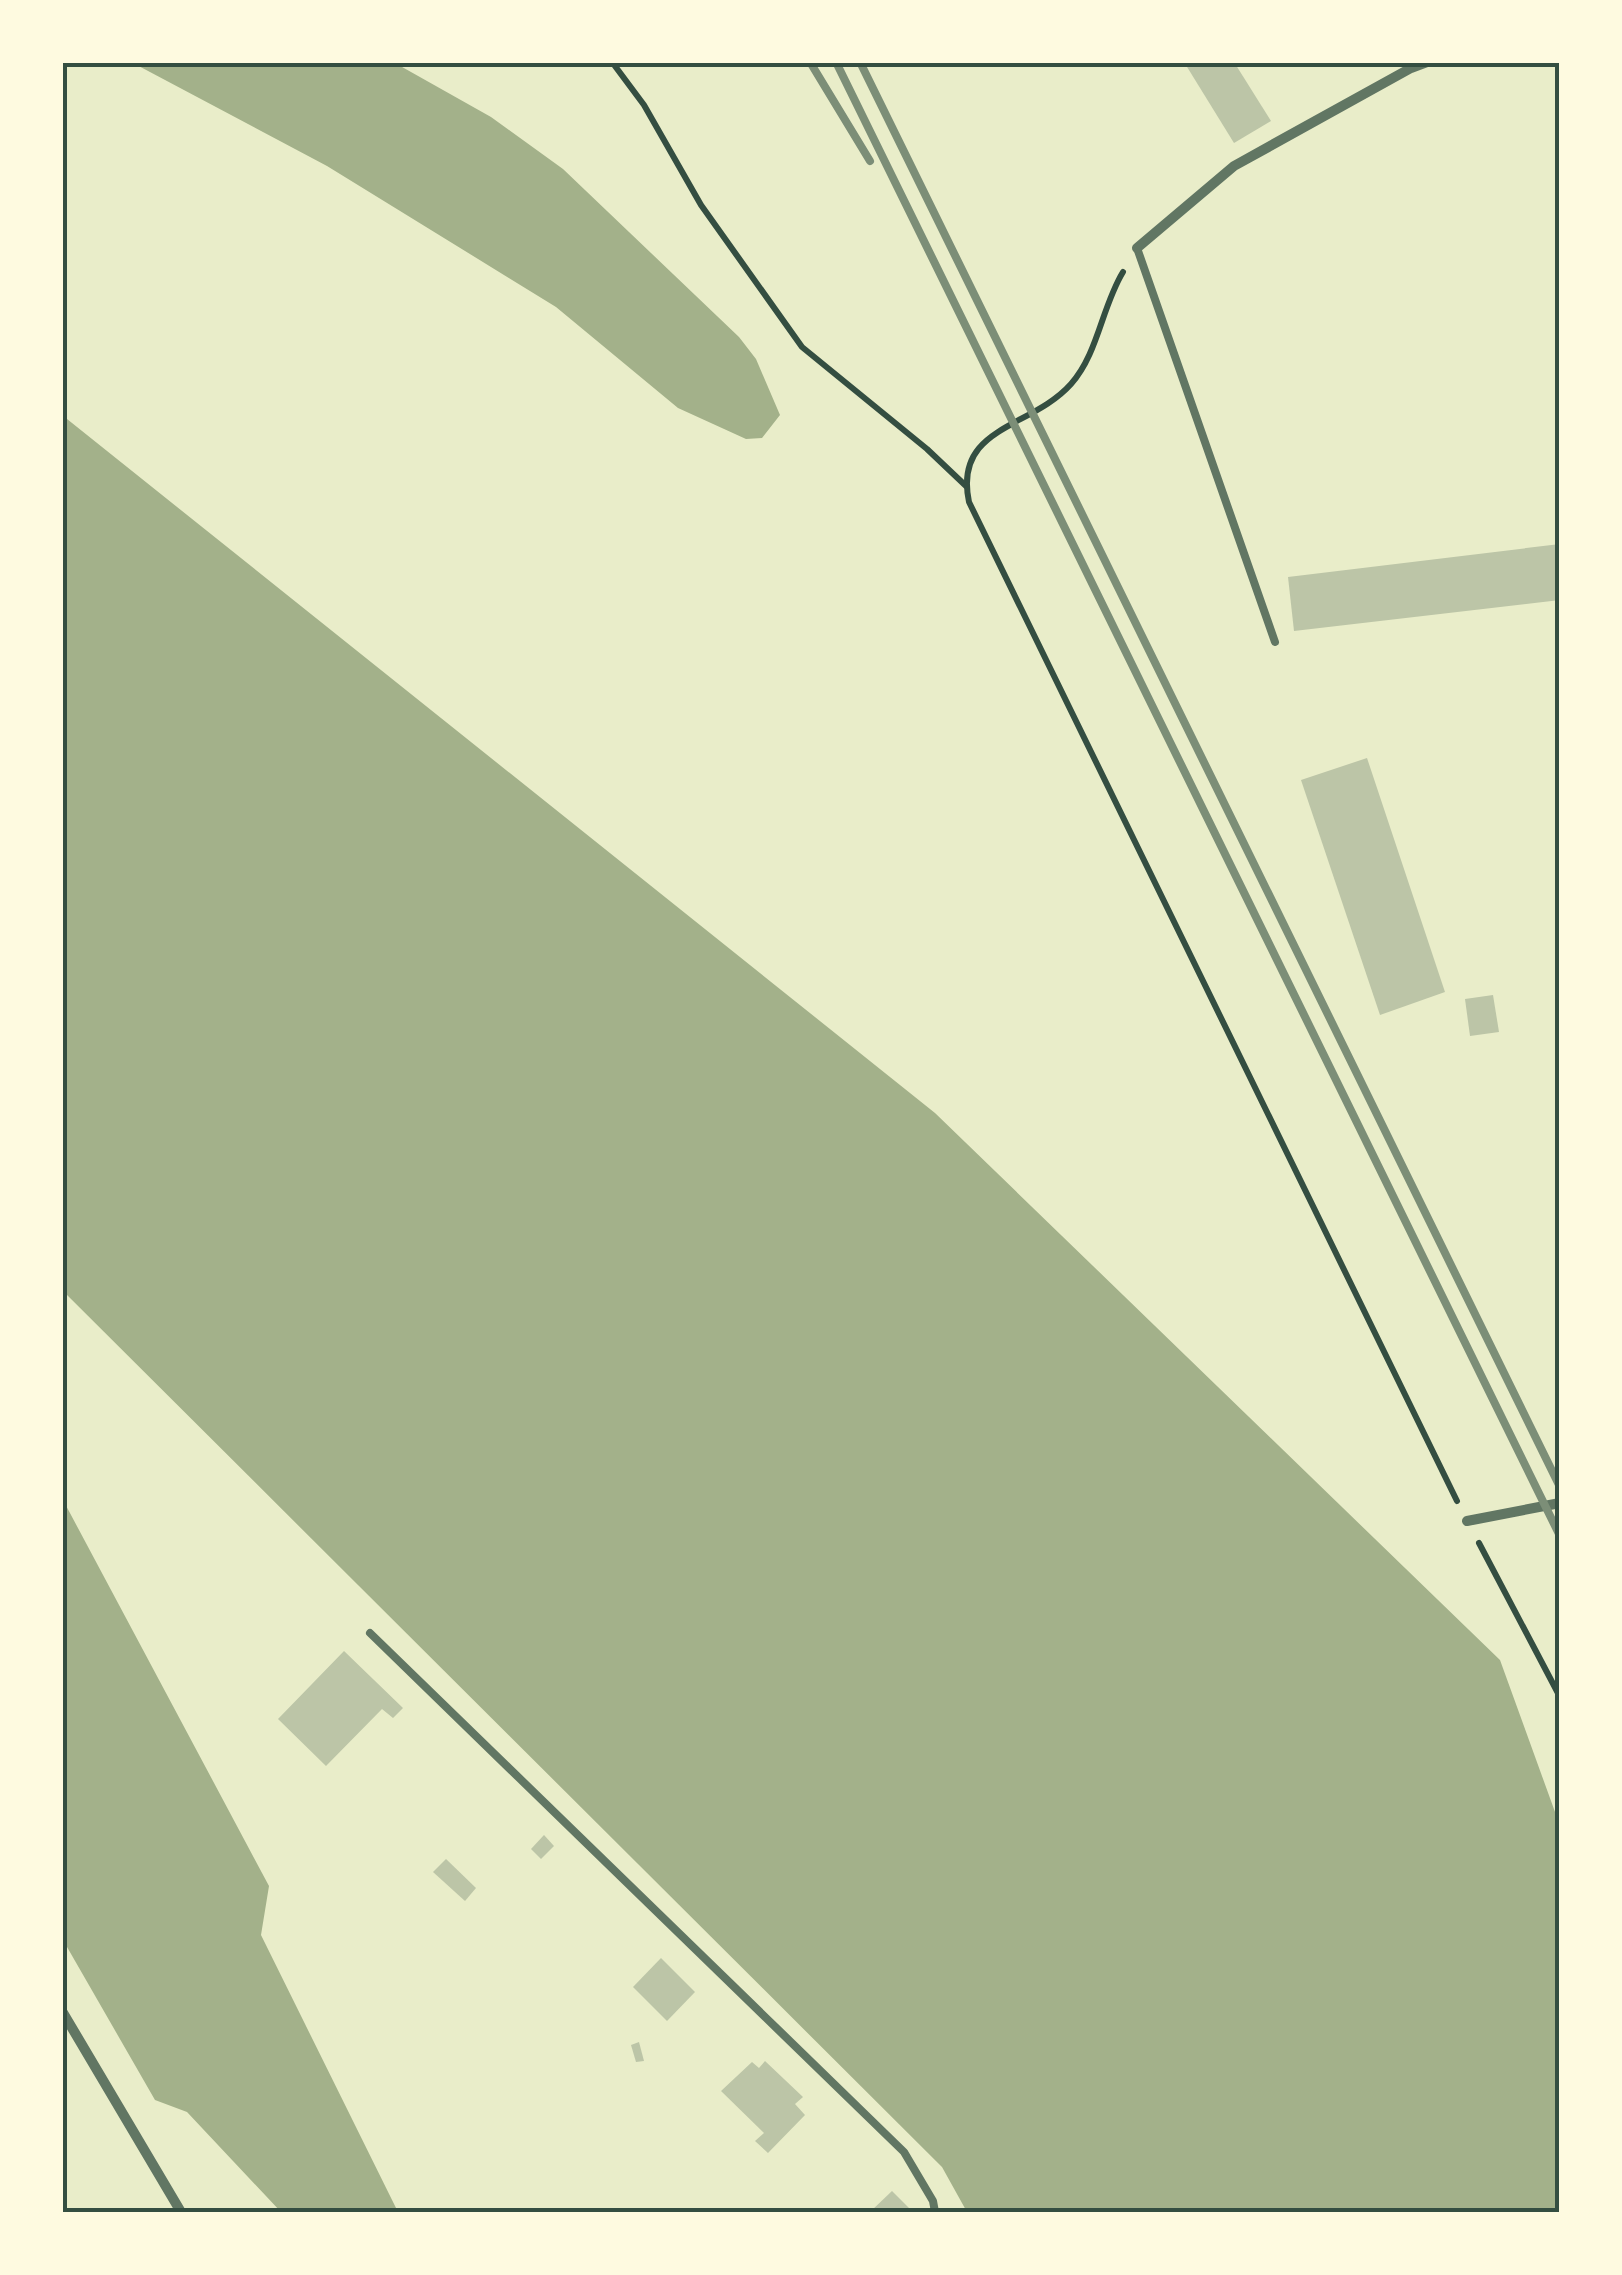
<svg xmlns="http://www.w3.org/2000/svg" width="1622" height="2275" viewBox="0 0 1622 2275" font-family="'IBM Plex Serif',serif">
<rect width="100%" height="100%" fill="#e9edc9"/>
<!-- water -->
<g fill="#a3b18a">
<polygon points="133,63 395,63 491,117 563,169 739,337 756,359 780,415 762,438 746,439 678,408 556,307 327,166"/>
<polygon points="62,415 935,1113 1500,1660 1559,1823 1559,2212 967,2212 942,2167 63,1291"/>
<polygon points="63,1500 269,1886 261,1935 398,2212 281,2212 187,2112 155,2100 63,1940"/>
</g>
<!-- building -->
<g fill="#bcc5a7">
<polygon points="1184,62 1234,62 1271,121 1234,143"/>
<polygon points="1560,544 1560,600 1294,631 1288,577"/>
<polygon points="1367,758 1445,992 1380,1015 1301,780"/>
<polygon points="1493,995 1499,1032 1470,1036 1465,999"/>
<polygon points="344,1651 403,1708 393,1718 382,1709 326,1766 278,1719"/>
<polygon points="544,1835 554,1846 541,1859 531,1849"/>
<polygon points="446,1859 476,1888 465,1901 433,1872"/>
<polygon points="661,1958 695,1992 667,2021 633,1987"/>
<polygon points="639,2042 644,2061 636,2062 631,2045"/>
<polygon points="765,2061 803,2097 795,2104 805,2115 768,2153 755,2141 764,2133 721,2091 752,2062 759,2068"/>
<polygon points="892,2191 913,2212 870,2212"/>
</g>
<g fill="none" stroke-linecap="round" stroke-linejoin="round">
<!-- path -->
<g stroke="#344e41" stroke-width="6">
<polyline points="612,62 644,105 701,205 802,347 927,449 966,486"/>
<path d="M1123 272C1102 306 1098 354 1071 384 1031 429 953 426 969 502L1457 1501"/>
<polyline points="1479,1543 1560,1697"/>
</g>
<!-- service -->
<g stroke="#617663" stroke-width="8">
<polyline points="1137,248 1275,642"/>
<polyline points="370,1633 904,2152 933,2201 935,2212"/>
</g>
<!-- minor -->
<g stroke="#617663" stroke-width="10">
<polyline points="1137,248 1234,166 1411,68 1427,62"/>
<polyline points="1467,1521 1560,1503"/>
<polyline points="62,2011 181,2212"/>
</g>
<!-- rail -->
<g stroke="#7c8e77" stroke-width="8">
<polyline points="810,62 870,161"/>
<polyline points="836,62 1560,1536"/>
<polyline points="860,62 1560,1487"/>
</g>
</g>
<!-- border -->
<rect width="1622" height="2275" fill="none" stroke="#fefae0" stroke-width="130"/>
<rect x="65" y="65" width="1492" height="2145" fill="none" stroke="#344e41" stroke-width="4"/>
</svg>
